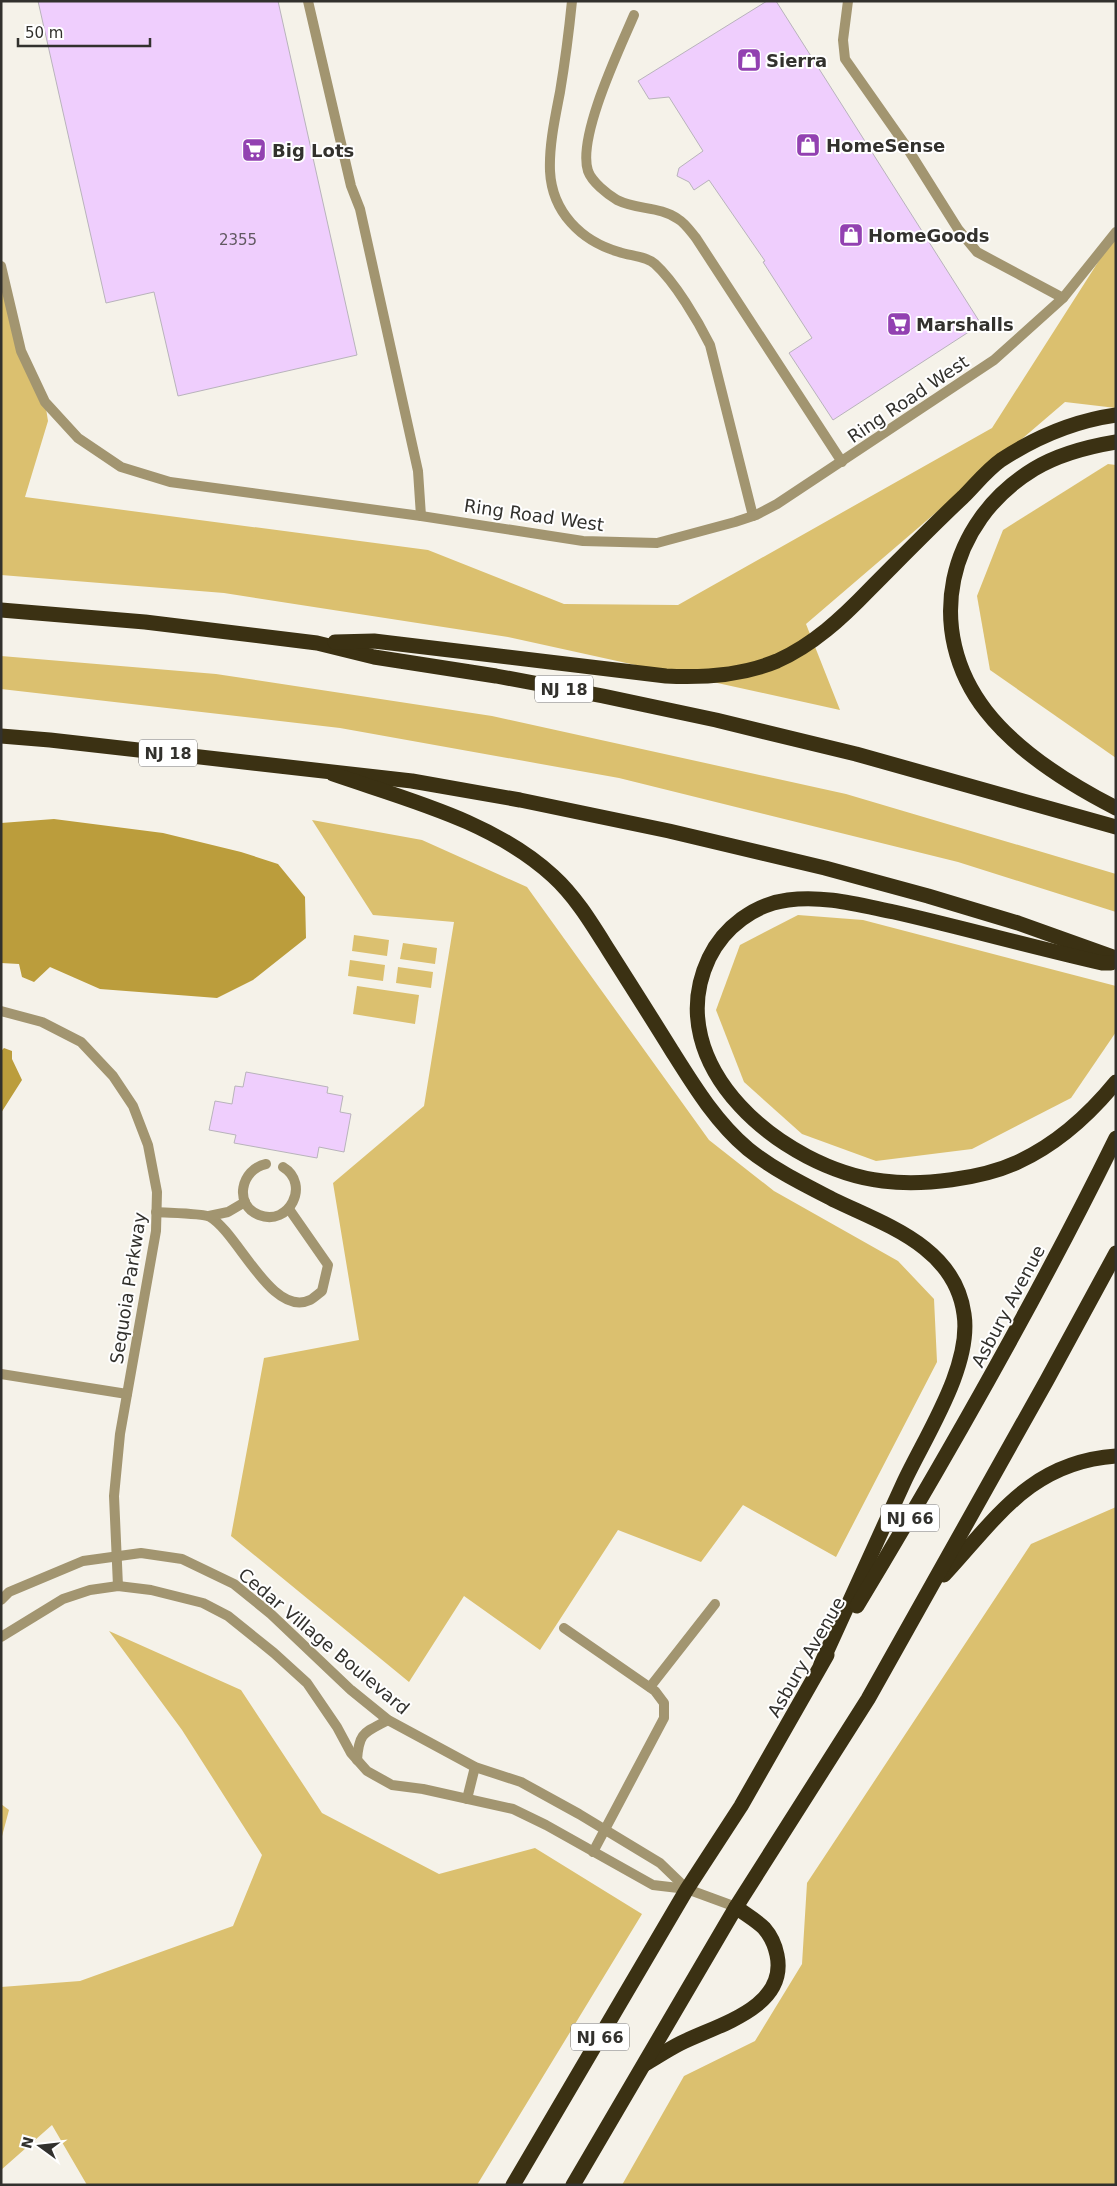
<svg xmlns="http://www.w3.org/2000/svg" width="1117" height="2186" viewBox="0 0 1117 2186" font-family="'DejaVu Sans',sans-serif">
<rect width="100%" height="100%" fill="#f5f2e9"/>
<!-- green -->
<g fill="#dbc06f">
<polygon points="1116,234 1116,408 1065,402 806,624 840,710 508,637 224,593 1,575 1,287 45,402 48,421 25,497 428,550 564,604 678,605 992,428"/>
<polygon points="1108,464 1116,465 1116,758 990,670 977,596 1003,530"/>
<polygon points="1,656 216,674 492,716 846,794 1116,874 1116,912 958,862 619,778 340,728 1,689"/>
<polygon points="312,820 422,840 527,887 709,1140 774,1191 898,1261 934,1299 937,1362 836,1557 743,1505 701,1562 618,1530 540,1650 464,1596 409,1682 231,1536 264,1358 359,1340 333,1183 424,1106 454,922 373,915"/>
<polygon points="798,915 863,920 1116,986 1116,1032 1071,1098 972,1149 876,1161 802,1134 744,1082 716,1010 740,945"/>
<polygon points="354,935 389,940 387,956 352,951"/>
<polygon points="403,943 437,948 435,964 400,959"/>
<polygon points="350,960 385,965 383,981 348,976"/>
<polygon points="398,967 433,972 431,988 396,983"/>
<polygon points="357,986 419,995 415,1024 353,1014"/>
<polygon points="1116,1507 1116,2185 622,2185 684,2076 755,2041 802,1964 807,1883 1031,1544"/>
<polygon points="109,1631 241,1690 322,1813 439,1874 535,1848 642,1914 477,2185 87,2185 52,2125 1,2170 1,1987 80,1981 233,1926 262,1855 182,1730"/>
<polygon points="1,1804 9,1810 1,1840"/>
</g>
<!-- water -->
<g fill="#bb9d3c">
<polygon points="54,819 163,833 241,852 278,864 305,897 306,938 253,980 217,998 100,989 50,967 34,982 22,977 19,964 1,963 1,823"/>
<polygon points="4,1048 12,1051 12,1059 22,1080 1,1113 1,1051"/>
</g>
<!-- building -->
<g fill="#efcefd" stroke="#b8b3bb">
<polygon points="38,1 278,1 357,355 178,396 154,292 106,303"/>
<polygon points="767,1 776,1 981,324 833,420 789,353 812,338 763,262 765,261 709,180 694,190 689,182 677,176 679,168 703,151 669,97 649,99 638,81"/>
<polygon points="246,1072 328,1087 327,1093 343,1096 340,1112 351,1114 344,1152 319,1147 317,1158 234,1143 236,1135 209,1130 215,1101 232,1104 235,1086 243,1087"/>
</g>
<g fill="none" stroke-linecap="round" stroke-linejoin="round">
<!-- lane -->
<g stroke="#a29570" stroke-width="10">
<polyline points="308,1 351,186 360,209 418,471 421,516"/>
<path d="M572 1C569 31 565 62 560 92 555 118 549 145 550 171 552 212 581 241 619 252 630 256 646 256 655 264 675 282 698 321 710 345L753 516"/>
<polyline points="848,1 843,40 845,59 904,143 958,229 977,252 1063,298"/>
<path d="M634 15C620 48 577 137 588 171 592 182 607 194 617 200 637 210 660 206 678 219 685 223 691 232 696 238L842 462"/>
<path d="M266 1164C241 1169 233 1205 259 1215 289 1227 311 1184 283 1167"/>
<path d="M156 1212C166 1213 203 1213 210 1217 238 1233 272 1318 310 1300 314 1298 318 1294 322 1291L328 1265 289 1209"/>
<polyline points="209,1216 228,1212 245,1202"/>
<polyline points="564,1628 655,1691 664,1703 664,1718 593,1852"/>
<polyline points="650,1687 715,1604"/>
<path d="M357 1760C359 1732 364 1733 388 1720"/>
<polyline points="467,1799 475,1767"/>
</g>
<!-- street -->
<g stroke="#a29570" stroke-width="10">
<polyline points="1,266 21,351 45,402 78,438 121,467 170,482 421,516 583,541 657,543 735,522 756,515 777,504 994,360 1063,298 1116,232"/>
<polyline points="1,1011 42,1022 81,1042 113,1076 133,1106 148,1145 157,1192 156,1231 120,1434 114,1496 118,1586"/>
<polyline points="1,1374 127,1394"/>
<polyline points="1,1600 9,1592 83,1561 141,1553 182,1559 234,1584 271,1614 351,1690 388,1720 475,1767 521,1782 579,1814 660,1863 687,1889"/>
<polyline points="1,1637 63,1599 90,1590 118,1586 151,1590 203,1603 228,1616 274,1653 307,1683 337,1727 351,1753 367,1771 392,1785 423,1789 513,1809 546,1825 653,1885 687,1889 736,1907"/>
</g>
<!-- highway -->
<g stroke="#3b3113" stroke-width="15">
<path d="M1116 442C1086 447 1059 454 1034 469 947 522 923 630 986 711 1018 752 1071 785 1116 808"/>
<polyline points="1,610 145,622 317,643 374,657 496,676 603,696 716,720 856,754 1116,827"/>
<path d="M335 642 374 641 666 676C703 678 741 676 777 661 813 645 842 618 869 590 900 559 931 527 963 497 975 485 987 470 1001 460 1036 437 1074 421 1116 415"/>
<polyline points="1,736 50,740 412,781 520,800 669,831 825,868 928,896 1018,923 1116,958"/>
<path d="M333 774C408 800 493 821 553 876 576 897 592 924 609 951 630 984 651 1017 672 1051 694 1086 716 1122 748 1149 774 1170 805 1185 834 1200 886 1225 955 1247 964 1314 972 1366 926 1435 904 1482 876 1543 849 1603 821 1664"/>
<path d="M1111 963H1102C1032 947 964 928 894 912 859 905 824 895 788 900 755 904 724 927 709 958 658 1066 784 1169 883 1181 923 1186 981 1179 1018 1162 1057 1144 1089 1115 1116 1082"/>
<path d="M944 1575C996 1519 1030 1462 1116 1456"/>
<path d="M857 1606C949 1453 1037 1299 1116 1138"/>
<path d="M645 2064C657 2057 669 2049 681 2043 717 2025 788 2008 777 1955 775 1945 771 1936 764 1928 756 1920 745 1914 736 1907"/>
<polyline points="513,2185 687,1889 741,1806 827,1655"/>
<polyline points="573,2185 736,1907 868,1699 1047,1380 1116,1253"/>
</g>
</g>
<!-- icons -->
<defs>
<symbol id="shop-square" viewBox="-11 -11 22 22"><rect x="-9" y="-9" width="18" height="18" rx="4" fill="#9241b1" stroke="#fff"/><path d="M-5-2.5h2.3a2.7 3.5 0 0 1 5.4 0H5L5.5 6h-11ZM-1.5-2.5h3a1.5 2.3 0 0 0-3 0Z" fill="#fff"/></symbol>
<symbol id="supermarket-square" viewBox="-11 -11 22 22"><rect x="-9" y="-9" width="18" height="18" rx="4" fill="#9241b1" stroke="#fff"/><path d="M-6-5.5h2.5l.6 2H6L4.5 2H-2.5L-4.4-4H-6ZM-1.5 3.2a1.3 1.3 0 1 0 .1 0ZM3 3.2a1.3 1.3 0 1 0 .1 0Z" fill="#fff"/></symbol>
</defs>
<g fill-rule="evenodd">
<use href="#shop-square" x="735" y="46" width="28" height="28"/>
<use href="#shop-square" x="794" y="131" width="28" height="28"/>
<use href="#supermarket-square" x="240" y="136" width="28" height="28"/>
<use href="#shop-square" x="837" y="221" width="28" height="28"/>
<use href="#supermarket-square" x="885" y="310" width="28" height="28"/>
</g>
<g text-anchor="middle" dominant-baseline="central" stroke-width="4" stroke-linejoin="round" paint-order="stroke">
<!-- number labels -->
<g font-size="15" fill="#615861">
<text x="238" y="240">2355</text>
</g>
<!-- shield labels -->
<g fill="#fff" stroke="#706f6c" stroke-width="1">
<rect x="535" y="675.5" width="58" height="27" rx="4"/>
<rect x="139" y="739.5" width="58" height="27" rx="4"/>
<rect x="881" y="1504.5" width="58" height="27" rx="4"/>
<rect x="571" y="2023.5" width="58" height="27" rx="4"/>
</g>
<g font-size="16" font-weight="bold" fill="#32312d">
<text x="564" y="689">NJ 18</text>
<text x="168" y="753">NJ 18</text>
<text x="910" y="1518">NJ 66</text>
<text x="600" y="2037">NJ 66</text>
</g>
<!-- poi labels -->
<g font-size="18" font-weight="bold" fill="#32312d" stroke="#fff" text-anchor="start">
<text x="766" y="60">Sierra</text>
<text x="826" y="145">HomeSense</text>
<text x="272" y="150">Big Lots</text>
<text x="868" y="235">HomeGoods</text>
<text x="916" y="324">Marshalls</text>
</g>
<!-- street labels -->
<g font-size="18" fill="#32312d" stroke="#fff">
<text transform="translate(908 399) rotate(-34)">Ring Road West</text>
<text transform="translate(534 515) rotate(8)">Ring Road West</text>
<text transform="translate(128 1288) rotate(-81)">Sequoia Parkway</text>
<text transform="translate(1008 1306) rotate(-62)">Asbury Avenue</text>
<text transform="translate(324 1641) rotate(40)">Cedar Village Boulevard</text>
<text transform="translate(806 1657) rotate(-60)">Asbury Avenue</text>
</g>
</g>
<!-- border -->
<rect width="1117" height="2186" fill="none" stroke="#32312d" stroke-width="5"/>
<!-- north arrow -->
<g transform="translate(40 2146) rotate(285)" stroke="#ffffff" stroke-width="4" paint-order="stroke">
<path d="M0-4L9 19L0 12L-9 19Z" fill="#32312d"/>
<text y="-8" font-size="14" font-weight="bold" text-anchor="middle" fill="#32312d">N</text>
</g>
<!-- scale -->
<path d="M18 38v8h132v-8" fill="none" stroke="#32312d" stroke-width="2.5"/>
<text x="25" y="38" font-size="15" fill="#32312d" stroke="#ffffff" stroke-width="4" paint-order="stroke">50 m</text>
</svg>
